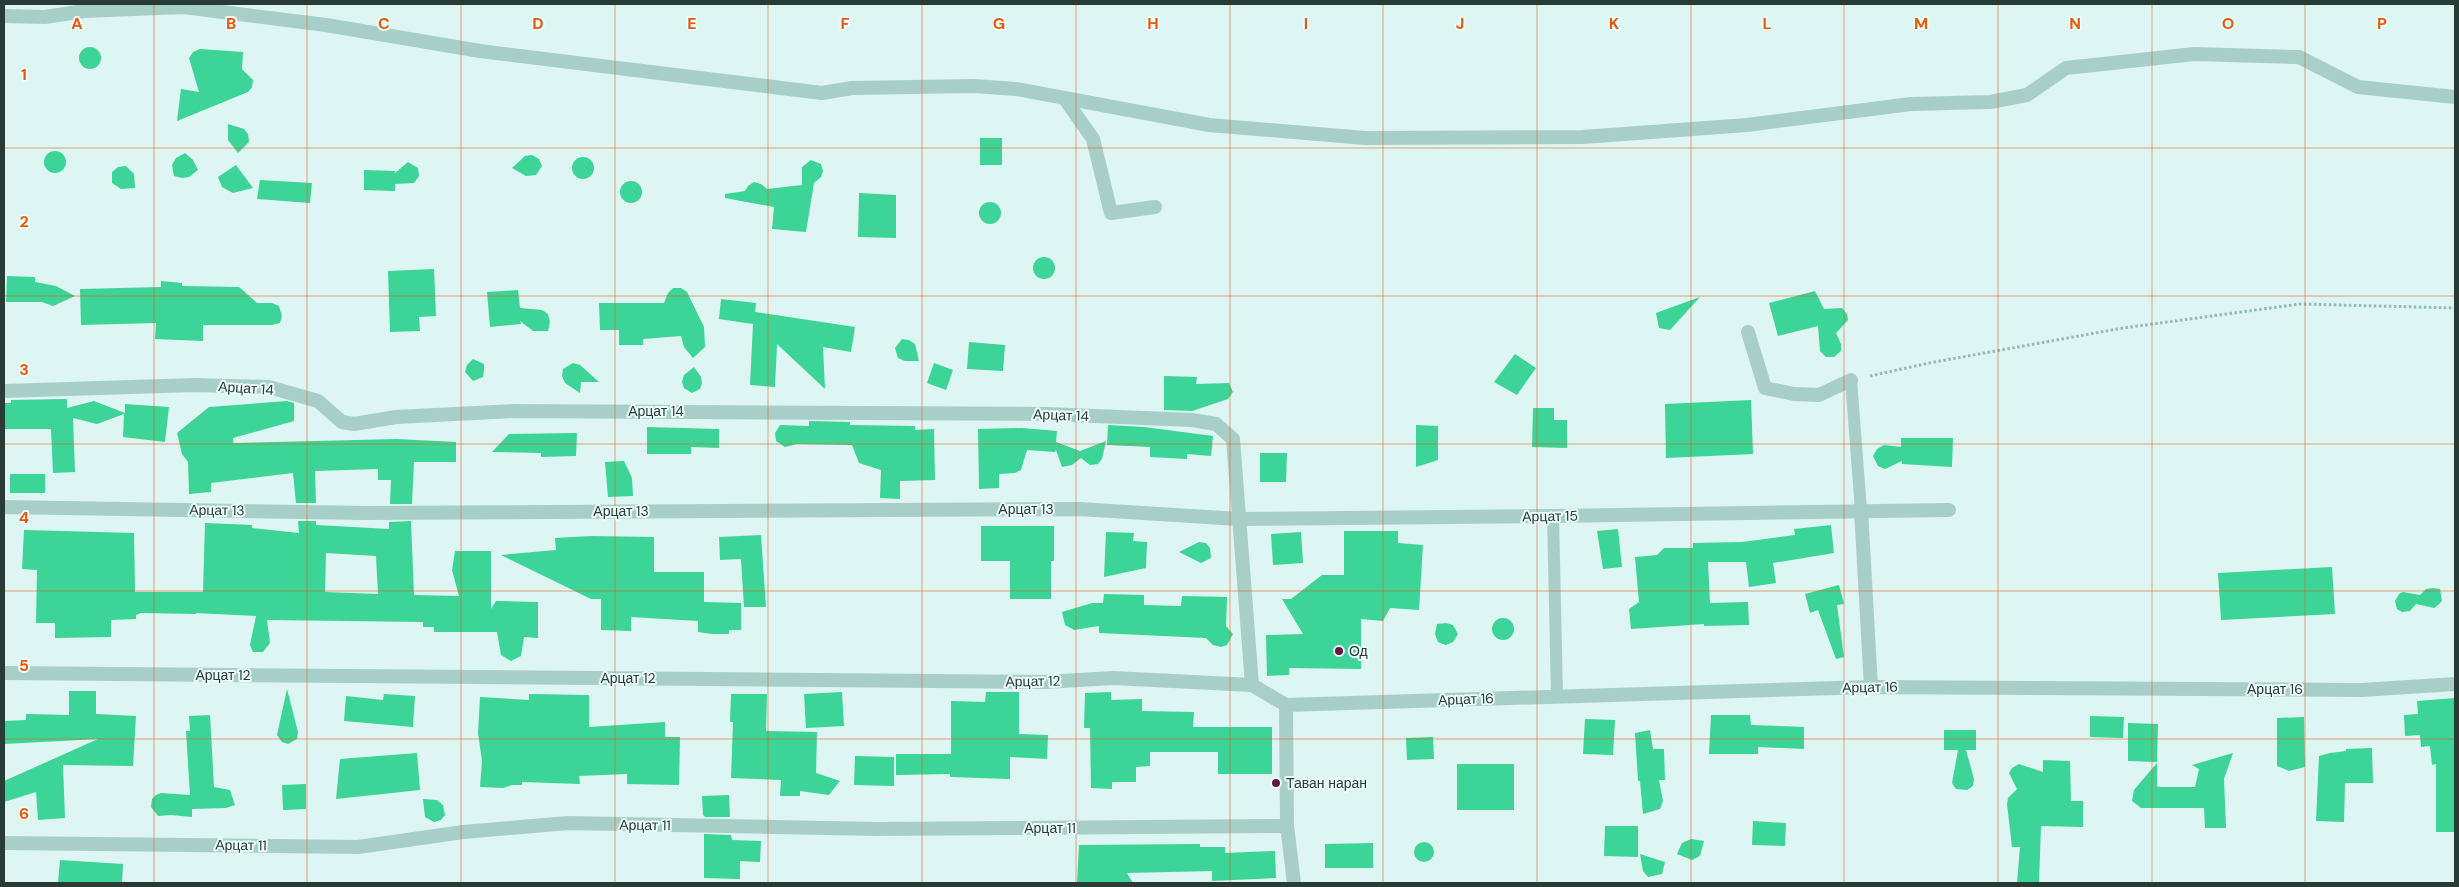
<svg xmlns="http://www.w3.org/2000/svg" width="2459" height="887" viewBox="0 0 2459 887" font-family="'DM Sans',sans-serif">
<rect width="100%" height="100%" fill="#ddf5f3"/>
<!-- building -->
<g fill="#3dd497" fill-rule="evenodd">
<circle cx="90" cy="58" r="11"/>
<polygon points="200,49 243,52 242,69 253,80 252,87 248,92 177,121 181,89 199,92 189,58 193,52"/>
<polygon points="228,124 244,129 248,134 249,142 238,153 228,140"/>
<rect x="980" y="138" width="22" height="27"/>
<circle cx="55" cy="162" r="11"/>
<polygon points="185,153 193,160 198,170 189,177 182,178 174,176 172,165 176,158"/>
<polygon points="532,155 539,159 542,166 536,175 526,176 512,168 525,156"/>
<circle cx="583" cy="168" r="11"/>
<polygon points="811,160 821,164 823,171 821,177 814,183 806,232 772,229 774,207 725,198 725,194 745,191 748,186 754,182 761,184 767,189 802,185 802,167"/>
<polygon points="408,162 418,168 419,176 414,183 395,184 395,191 364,190 364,170 395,171 395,173"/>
<polygon points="236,165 253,188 233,193 222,187 218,177"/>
<polygon points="126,166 134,174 135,188 121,189 112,183 112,172 118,167"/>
<polygon points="260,180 312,183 310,203 257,199"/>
<circle cx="631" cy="192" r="11"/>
<polygon points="859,193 896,195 896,238 858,237"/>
<circle cx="990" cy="213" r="11"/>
<circle cx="1044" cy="268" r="11"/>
<polygon points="434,269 436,316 419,317 420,331 390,332 388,271"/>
<polygon points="7,276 35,277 35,282 56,286 75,296 53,306 42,302 6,302"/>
<polygon points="161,281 182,283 182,286 239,287 257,303 272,303 279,306 282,316 280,323 272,325 203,325 203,341 155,339 156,323 81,325 80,289 161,287"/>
<polygon points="673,288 681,288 687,292 704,327 705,347 693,358 684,347 681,336 643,339 643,345 619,345 619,330 600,330 599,303 664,303 668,293"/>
<polygon points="518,290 520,308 542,310 548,314 550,322 548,331 533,331 520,321 521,324 490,327 487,292"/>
<polygon points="1815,291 1824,309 1842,308 1847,314 1848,320 1836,333 1841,344 1841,351 1834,357 1826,357 1820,351 1818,326 1778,336 1769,303"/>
<polygon points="1700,297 1670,330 1659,328 1656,313"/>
<polygon points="721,299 756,303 755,312 855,327 851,352 823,347 825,389 777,344 775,387 750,385 753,324 719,319"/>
<polygon points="902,339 909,340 915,344 919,361 905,361 898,358 895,348"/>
<polygon points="969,342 1005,345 1003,371 967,369"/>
<polygon points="1515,354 1536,368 1517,395 1494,382"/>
<polygon points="473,359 484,364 484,370 483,377 473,381 465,372 467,365"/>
<polygon points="573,363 580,365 599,382 581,382 580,393 565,383 562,376 563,369"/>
<polygon points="934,363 953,370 946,390 927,383"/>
<polygon points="694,367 701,377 702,383 700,389 692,393 684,388 682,382 684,375"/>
<polygon points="1164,376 1197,377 1196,384 1229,383 1233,392 1228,399 1192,411 1164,410"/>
<polygon points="67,399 67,408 94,401 125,413 125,404 169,407 165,442 123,437 124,414 97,424 73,418 75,472 53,473 51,429 4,429 4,403 11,403 11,400"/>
<polygon points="1751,400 1753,454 1666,458 1665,404"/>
<polygon points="287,401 294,403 294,421 233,438 233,443 397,439 456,442 456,462 414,462 412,504 390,504 391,480 378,480 378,469 315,471 316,503 296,503 293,473 211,483 211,492 189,494 188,462 182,454 177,433 209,407"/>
<polygon points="1533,408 1554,408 1554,420 1567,420 1567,448 1532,447"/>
<polygon points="809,421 850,422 850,425 915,426 915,430 934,429 935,480 900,481 900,499 880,498 881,470 859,463 852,445 797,444 785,447 776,441 775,433 780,425 809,426"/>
<polygon points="1108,425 1144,427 1213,436 1211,456 1187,454 1187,459 1150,457 1150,447 1107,445"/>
<polygon points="1416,425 1438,426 1438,460 1416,467"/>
<polygon points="647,427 719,429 719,448 691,447 691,454 647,454"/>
<polygon points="1022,428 1057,431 1056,442 1080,451 1106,441 1102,459 1098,464 1090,465 1081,458 1072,465 1062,467 1056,450 1055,452 1027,450 1021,470 1015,473 999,474 999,488 979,489 978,429"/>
<polygon points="577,433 576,456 541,457 541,453 492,452 509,434"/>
<polygon points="1901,438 1953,438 1952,467 1902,464 1902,461 1885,469 1878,466 1873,456 1877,449 1884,445 1901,447"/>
<polygon points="1260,453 1287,453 1286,482 1260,482"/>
<polygon points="624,461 632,478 633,496 608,497 605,462"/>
<rect x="10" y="474" width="35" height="19"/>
<path d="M298 521H316V525L389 529V522L411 521 414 595 459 596 452 570 455 551H491V609L496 601 538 602V638L524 637 521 656 511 661 501 655 497 632H434V627H423V622L267 620 270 643 263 652H253L250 645 256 616 196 613V614L141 613 136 615V619L111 620V637L55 638V623H36L37 570 22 569 24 530 134 533 135 592H203L205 523 252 525V528L299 533ZM326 553 376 556 378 594 325 592Z"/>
<polygon points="1831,525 1834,553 1773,563 1776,583 1749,587 1746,562 1708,562 1710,603 1748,602 1749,625 1704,626 1704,624 1631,629 1629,609 1639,602 1635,557 1657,555 1664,548 1693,548 1693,543 1742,542 1795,535 1794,529"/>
<polygon points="981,526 1054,526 1054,561 1051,561 1051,599 1010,599 1010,561 981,561"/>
<polygon points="1618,529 1622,567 1603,569 1597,531"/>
<polygon points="1344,531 1398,531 1398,543 1423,545 1419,610 1390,608 1383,621 1361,619 1361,669 1289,668 1289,675 1267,676 1266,635 1303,634 1282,599 1291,599 1322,575 1344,575"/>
<polygon points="1106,532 1134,533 1133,541 1147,542 1146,568 1104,577"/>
<polygon points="1301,532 1303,563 1273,565 1271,534"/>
<polygon points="761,535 766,607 744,607 741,559 720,560 719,537"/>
<polygon points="591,536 654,537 654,572 704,572 704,602 741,603 741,630 729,630 729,634 712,634 698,632 698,621 631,617 631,631 601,630 601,599 591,599 501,555 556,550 555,538"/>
<polygon points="1199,542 1206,543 1210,548 1211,558 1201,563 1179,552"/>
<polygon points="2332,567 2335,614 2221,620 2218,573"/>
<polygon points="1839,585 1844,604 1837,605 1844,657 1836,659 1818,610 1810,613 1805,594"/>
<polygon points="2433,588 2440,589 2442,601 2438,605 2434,608 2416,604 2410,611 2402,612 2397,609 2395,601 2399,594 2403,592 2420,595 2426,589"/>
<polygon points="1104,594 1144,595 1144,605 1181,606 1182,596 1227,597 1226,626 1233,634 1227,645 1221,647 1213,645 1206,638 1099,633 1099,626 1074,630 1065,625 1062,612 1092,603 1103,603"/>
<circle cx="1503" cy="629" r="11"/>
<polygon points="1446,623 1453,625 1458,634 1453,642 1446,645 1438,642 1435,634 1437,624"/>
<polygon points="287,689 298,732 297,739 288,744 282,742 277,735"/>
<polygon points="69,691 96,691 96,714 136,716 133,766 63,765 65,818 38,820 36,792 4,802 4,781 98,739 4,744 4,721 26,720 26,714 69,715"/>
<polygon points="842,692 844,726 806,728 804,694"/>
<polygon points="986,692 1019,692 1019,734 1048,735 1047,759 1010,757 1010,779 950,777 950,774 896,775 896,754 951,754 951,701 985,702"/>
<polygon points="1111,692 1111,700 1142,699 1142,711 1194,712 1193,727 1272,727 1272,774 1218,774 1218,752 1150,752 1150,766 1136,767 1136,782 1112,782 1112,789 1091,788 1090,728 1084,728 1085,693"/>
<polygon points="384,694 415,696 413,727 344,721 346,696 383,700"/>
<polygon points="529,694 589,695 589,727 665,722 665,737 680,737 679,785 627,784 627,774 579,776 580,784 522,782 522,785 512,785 503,788 480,787 482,761 478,733 480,697 529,700"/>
<polygon points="731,694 767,694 766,731 817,732 816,773 840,781 829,795 800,791 800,796 780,796 781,780 731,778 733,722 730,722"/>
<polygon points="2455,698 2455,832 2436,832 2436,764 2432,765 2430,746 2421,747 2420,735 2405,736 2404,715 2418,714 2417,701"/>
<polygon points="210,715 214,787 230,790 235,805 226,808 192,809 192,817 171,815 158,816 151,807 152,799 156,795 161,793 190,795 186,731 190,731 189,716"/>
<polygon points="1711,715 1750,715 1751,725 1804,727 1804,749 1758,747 1758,754 1709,754"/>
<polygon points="2090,716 2124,717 2123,738 2090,737"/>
<polygon points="2304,717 2305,767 2289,771 2277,766 2277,718"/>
<polygon points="1585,719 1615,720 1613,755 1583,754"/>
<polygon points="2128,723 2158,724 2157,762 2128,761"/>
<polygon points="1650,730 1653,749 1664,749 1665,780 1659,780 1663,801 1660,809 1643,814 1640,781 1638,781 1635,733"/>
<polygon points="1944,730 1976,730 1976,750 1966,750 1974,779 1973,786 1967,790 1956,789 1952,783 1958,750 1944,750"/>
<polygon points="1433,737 1434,759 1407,760 1406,738"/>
<polygon points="2372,748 2373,783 2345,783 2344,822 2316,821 2319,756 2330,753 2346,751 2346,749"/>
<polygon points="417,753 420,790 336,799 340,759"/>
<polygon points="2233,753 2224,779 2226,828 2205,828 2204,808 2141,808 2132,801 2134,790 2157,763 2157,787 2195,787 2199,769 2192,765"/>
<polygon points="855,756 894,757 894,786 854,785"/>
<polygon points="2043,760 2070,761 2071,801 2083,801 2083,827 2041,826 2039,883 2017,883 2020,847 2012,847 2007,804 2008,798 2017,789 2009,773 2012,768 2019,764 2043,772"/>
<rect x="1457" y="764" width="57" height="46"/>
<polygon points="306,784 306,809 283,810 282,785"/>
<polygon points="729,795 730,817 705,817 703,815 702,796"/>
<polygon points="423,799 437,800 443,805 445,815 441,820 434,822 425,817"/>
<polygon points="1753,821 1786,823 1785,846 1752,845"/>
<polygon points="1605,826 1638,826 1638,857 1604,856"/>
<polygon points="704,834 731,835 732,840 761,841 760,862 740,861 740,879 704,878"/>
<polygon points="1691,839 1704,841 1700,856 1692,860 1677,854 1682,843"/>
<circle cx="1424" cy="852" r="10"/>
<polygon points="1373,843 1373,868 1325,868 1325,844"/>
<polygon points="1200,844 1200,847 1225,847 1225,853 1275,851 1276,878 1212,881 1212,871 1127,873 1133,883 1077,883 1079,845"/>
<polygon points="1640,854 1665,862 1662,874 1648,877 1643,871"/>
<polygon points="60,860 123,864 122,883 58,883"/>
</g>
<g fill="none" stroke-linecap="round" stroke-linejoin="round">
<!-- path -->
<polyline stroke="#91bcb2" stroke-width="3" stroke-dasharray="2.5 2.5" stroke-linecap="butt" points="1870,376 1929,363 2123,328 2300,304 2455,308"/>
<!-- service -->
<g stroke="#a7cfc8" stroke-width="12">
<polyline points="1851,380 1861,510"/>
<polyline points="1553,516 1557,696"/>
</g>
<!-- minor -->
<g stroke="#a7cfc8" stroke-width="14">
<polyline points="4,16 45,17 84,11 183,7 326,25 480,51 822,93 852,88 974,86 1016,89 1209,125 1365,138 1583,137 1747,125 1911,104 1990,102 2027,95 2066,68 2194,54 2299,57 2358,87 2455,97"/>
<polyline points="1065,99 1093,139 1111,213 1155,207"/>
<polyline points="1748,332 1765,388 1794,394 1819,395 1851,380"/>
<polyline points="4,391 195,385 269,387 318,401 342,422 354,424 396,417 514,411 1047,414 1192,420 1216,424 1233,439 1252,685 1286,705 1287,826 1294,883"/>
<polyline points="4,507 365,513 1079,509 1239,519 1553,516 1949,510"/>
<polyline points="1861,510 1871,687"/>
<polyline points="4,673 1045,682 1113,678 1252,685"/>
<polyline points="1286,705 1871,687 2362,690 2455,684"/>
<polyline points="4,843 358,847 463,832 568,823 876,829 1287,826"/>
</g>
</g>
<!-- grid -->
<path fill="none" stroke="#e8590c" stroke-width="1" stroke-opacity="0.55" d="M154 4V883M307 4V883M461 4V883M615 4V883M768 4V883M922 4V883M1076 4V883M1230 4V883M1383 4V883M1537 4V883M1691 4V883M1844 4V883M1998 4V883M2152 4V883M2305 4V883M4 148H2455M4 296H2455M4 444H2455M4 591H2455M4 739H2455"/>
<!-- markers -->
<g fill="#621843" stroke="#ebfcfa" stroke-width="2">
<circle cx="1339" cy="651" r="5"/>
<circle cx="1276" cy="783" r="5"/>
</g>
<g text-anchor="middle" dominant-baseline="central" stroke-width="4" stroke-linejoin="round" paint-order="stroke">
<!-- street labels -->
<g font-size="14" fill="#283b35" stroke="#ebfcfa">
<text transform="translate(246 388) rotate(4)">Арцат 14</text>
<text x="656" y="411">Арцат 14</text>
<text transform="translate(1061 415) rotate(2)">Арцат 14</text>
<text x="1026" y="509">Арцат 13</text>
<text transform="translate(217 510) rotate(1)">Арцат 13</text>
<text x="621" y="511">Арцат 13</text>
<text transform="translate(1550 516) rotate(-1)">Арцат 15</text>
<text x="223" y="675">Арцат 12</text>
<text x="628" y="678">Арцат 12</text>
<text transform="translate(1033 681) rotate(-1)">Арцат 12</text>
<text transform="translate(1870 687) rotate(-1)">Арцат 16</text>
<text x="2275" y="689">Арцат 16</text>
<text transform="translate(1466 699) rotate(-2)">Арцат 16</text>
<text transform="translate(645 825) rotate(1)">Арцат 11</text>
<text x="1050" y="828">Арцат 11</text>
<text transform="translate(241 845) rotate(1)">Арцат 11</text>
</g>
<!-- poi labels -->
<g font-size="14" fill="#283b35" stroke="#ebfcfa" text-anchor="start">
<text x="1349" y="651">Од</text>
<text x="1286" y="783">Таван наран</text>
</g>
</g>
<g font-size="16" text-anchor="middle" font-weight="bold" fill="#e8590c" stroke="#ebfcfa" stroke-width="4" stroke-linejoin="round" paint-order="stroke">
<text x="77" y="29">A</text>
<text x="231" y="29">B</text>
<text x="384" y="29">C</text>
<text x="538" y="29">D</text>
<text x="692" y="29">E</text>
<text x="845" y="29">F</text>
<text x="999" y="29">G</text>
<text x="1153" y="29">H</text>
<text x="1306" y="29">I</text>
<text x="1460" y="29">J</text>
<text x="1614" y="29">K</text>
<text x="1767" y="29">L</text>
<text x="1921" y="29">M</text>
<text x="2075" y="29">N</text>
<text x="2228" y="29">O</text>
<text x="2382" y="29">P</text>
<text x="24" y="80">1</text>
<text x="24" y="227">2</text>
<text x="24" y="375">3</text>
<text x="24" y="523">4</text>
<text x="24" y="671">5</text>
<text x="24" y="819">6</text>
</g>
<!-- border -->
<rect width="2459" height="887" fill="none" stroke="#283b35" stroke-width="10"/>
</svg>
